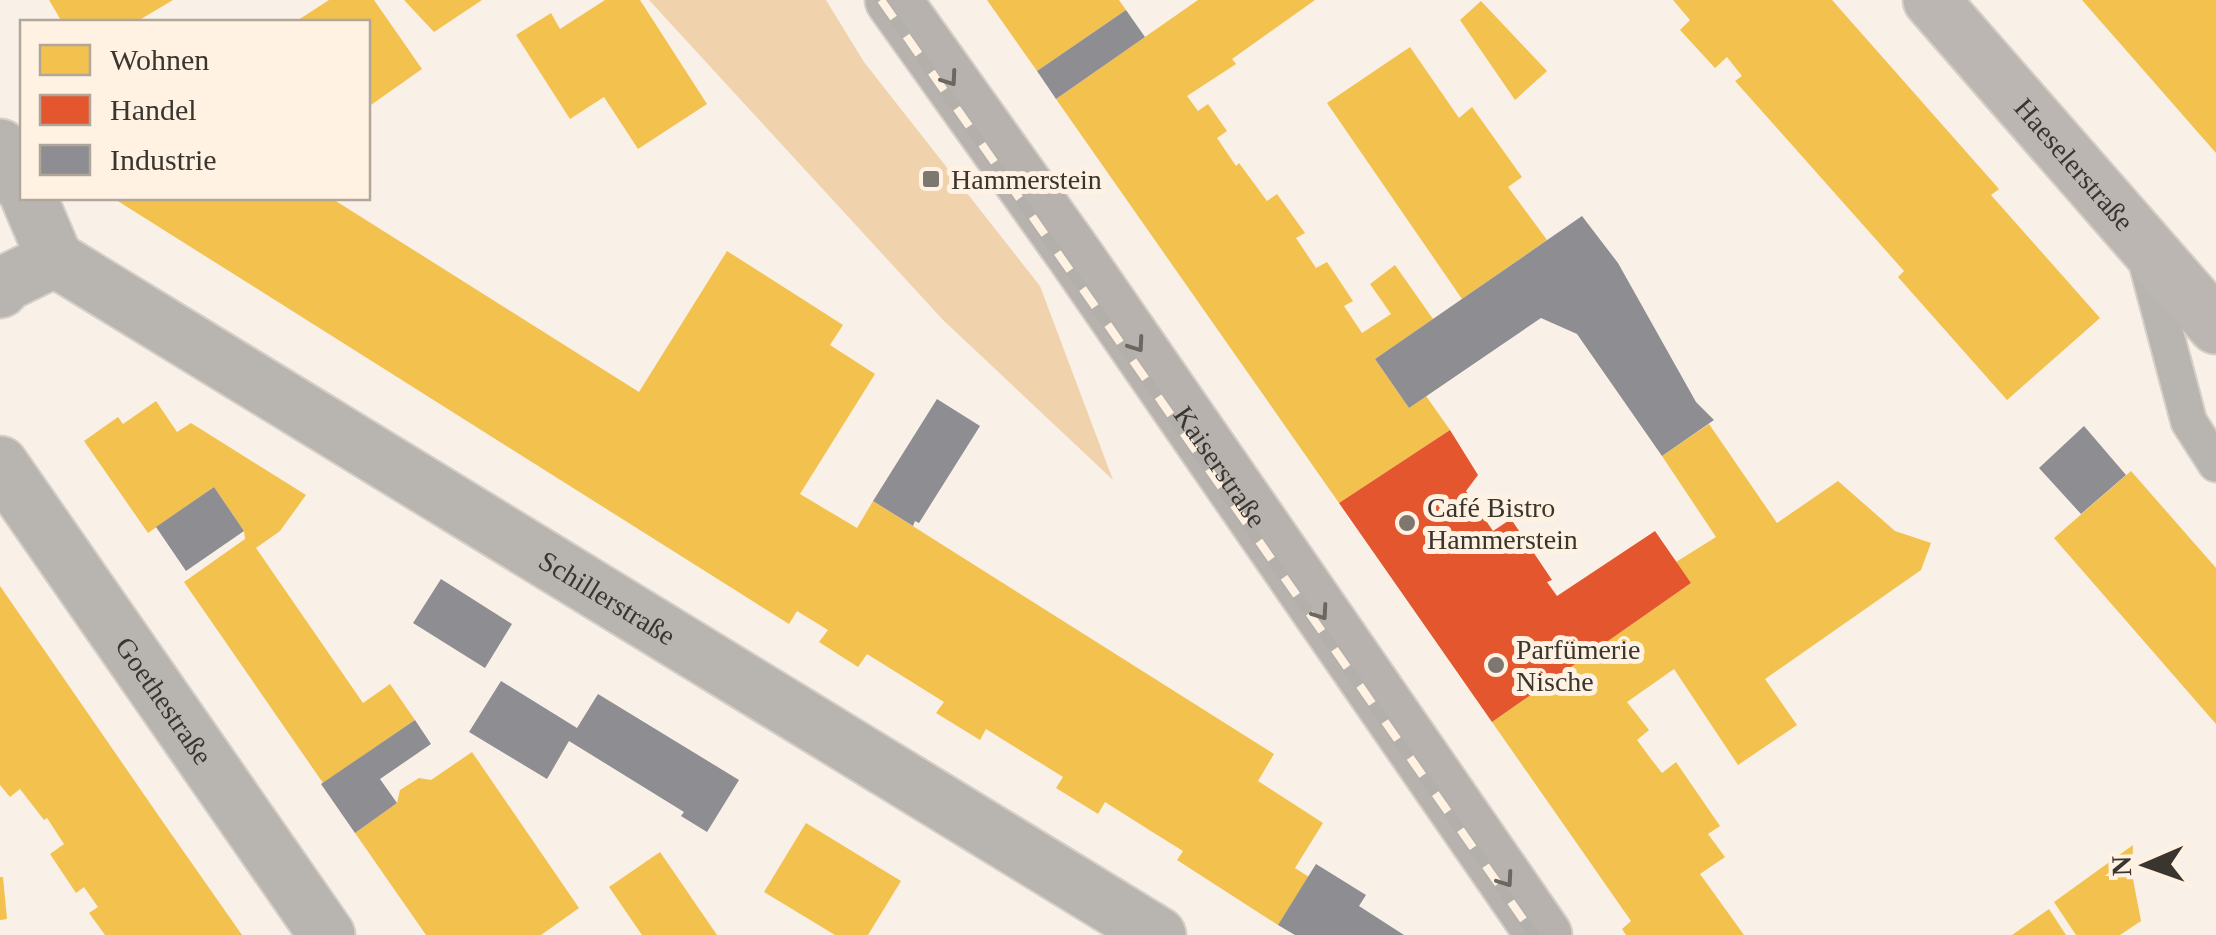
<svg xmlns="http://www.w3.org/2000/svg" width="2216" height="935" viewBox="0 0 2216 935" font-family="Georgia,serif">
<rect width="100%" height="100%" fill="#f9f1e8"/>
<!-- forest -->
<polygon fill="#f0d3ad" points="649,0 826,0 864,62 1040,286 1113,480 943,320"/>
<!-- homes -->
<g fill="#f2c14e">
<polygon points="49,0 173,0 136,22 62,22"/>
<polygon points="329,0 374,0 422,69 368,107 368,22 295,22"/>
<polygon points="404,0 482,0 434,32"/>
<polygon points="605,0 640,0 707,104 638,149 604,97 570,119 516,35 551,13 560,29"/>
<polygon points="987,0 1119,0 1126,10 1037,71"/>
<polygon points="1198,0 1315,0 1232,59 1236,64 1187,96 1198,111 1208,104 1227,131 1217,138 1236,166 1239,163 1267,201 1277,194 1305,233 1296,238 1316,268 1327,262 1353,301 1344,306 1362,333 1391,314 1370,284 1395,265 1433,319 1375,359 1409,408 1426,396 1450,430 1339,503 1056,99"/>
<polygon points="1673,0 1832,0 1999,189 1991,195 2100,318 2007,400 1898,277 1904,271 1735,81 1742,76 1727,57 1715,68 1680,30 1690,20"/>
<polygon points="2082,0 2216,0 2216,153"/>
<polygon points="1481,1 1547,71 1515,100 1460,20"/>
<polygon points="1410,47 1459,118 1472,107 1522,177 1508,187 1547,240 1462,299 1327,103"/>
<polygon points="113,198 331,198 639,392 727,251 843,325 830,345 875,374 800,494 857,528 873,501 1274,754 1258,781 1323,823 1295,868 1309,877 1278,925 1177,860 1183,851 1154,833 1105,802 1098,814 1056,788 1063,777 986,729 980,740 936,713 944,702 867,654 858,667 819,642 828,630 797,611 789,624"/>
<polygon points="156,401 177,432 191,423 306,495 280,531 256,548 363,703 390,684 415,720 323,783 184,582 245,539 244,531 214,487 148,533 84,441 118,417 123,424"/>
<polygon points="1709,424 1777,523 1838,481 1895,531 1931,543 1921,570 1765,679 1797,725 1738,765 1674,669 1627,702 1649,730 1637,740 1651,759 1662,773 1676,762 1720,826 1708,834 1725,857 1700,874 1744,935 1626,935 1622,929 1631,921 1492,722 1691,583 1676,562 1716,537 1662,456"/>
<polygon points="2131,471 2216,568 2216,724 2054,538"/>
<polygon points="0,586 165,825 242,935 105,935 89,913 98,907 84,887 76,893 50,854 64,844 47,818 44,820 20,789 10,797 0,785"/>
<polygon points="472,752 579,908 541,935 426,935 355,833 397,803 400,790 419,778 431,780"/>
<polygon points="806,823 901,881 868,935 835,935 764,892"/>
<polygon points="2133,845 2132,874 2141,921 2120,935 2076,935 2054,902"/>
<polygon points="660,852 717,935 642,935 609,887"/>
<polygon points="0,877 3,877 7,919 0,920"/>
<polygon points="2049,909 2066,935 2012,935"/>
</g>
<!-- shops -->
<polygon fill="#e4572e" points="1450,430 1478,475 1466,491 1493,531 1511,519 1552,580 1547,582 1557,596 1655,531 1691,583 1492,722 1339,503"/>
<!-- industry -->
<g fill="#8d8d92">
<polygon points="1126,10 1145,37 1056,99 1037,71"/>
<polygon points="1582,216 1618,263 1696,402 1714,420 1662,456 1577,334 1541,318 1409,408 1375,359"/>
<polygon points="937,399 980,426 919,523 915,521 913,526 873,501"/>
<polygon points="2084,426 2126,475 2081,514 2039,468"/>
<polygon points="214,487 244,531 186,571 156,527"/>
<polygon points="441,579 512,624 485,668 413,623"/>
<polygon points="501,681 577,728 598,694 739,780 707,832 681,816 684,812 569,741 547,779 469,732"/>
<polygon points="415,720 431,744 380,779 397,803 355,833 321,784"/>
<polygon points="1316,864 1366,895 1359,906 1404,935 1295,935 1278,925"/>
</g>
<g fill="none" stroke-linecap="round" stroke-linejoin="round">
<defs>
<polyline id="service" points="2145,256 2189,422 2216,464"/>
<g id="minor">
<polyline points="0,147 22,186"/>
<polyline points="29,198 55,259"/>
<path id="s1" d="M55 259 1158 935"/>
<polyline points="0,290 6,283 55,259"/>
<path id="s2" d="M0 464 327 935"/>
</g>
<g id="secondary">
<path id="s3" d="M893 0 1074 254 1544 935"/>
</g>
<g id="primary">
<path id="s4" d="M1931 0 2216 326"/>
</g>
</defs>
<!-- service casing -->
<use href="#service" stroke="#d5cfc8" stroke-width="39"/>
<!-- minor casing -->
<use href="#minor" stroke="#d5cfc8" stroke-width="59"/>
<!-- secondary casing -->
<use href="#secondary" stroke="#d5cfc8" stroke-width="59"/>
<!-- primary casing -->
<use href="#primary" stroke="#d5cfc8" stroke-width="59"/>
<!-- service -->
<use href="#service" stroke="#b8b4b0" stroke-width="35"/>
<!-- minor -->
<use href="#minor" stroke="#b8b4b0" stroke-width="55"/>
<!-- secondary -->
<use href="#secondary" stroke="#b7b2ad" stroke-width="55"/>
<!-- primary -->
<use href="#primary" stroke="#bbb6b1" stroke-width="55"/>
<defs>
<polyline id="rail" points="881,0 1534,935"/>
</defs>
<!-- rail casing -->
<use href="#rail" stroke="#b3b0ac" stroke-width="11"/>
<!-- rail -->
<use href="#rail" stroke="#fff2e2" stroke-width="8" stroke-dasharray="22" stroke-linecap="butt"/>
</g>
<!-- one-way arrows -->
<defs><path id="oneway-chevron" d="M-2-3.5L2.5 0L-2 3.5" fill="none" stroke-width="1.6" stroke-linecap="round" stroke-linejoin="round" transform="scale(2.5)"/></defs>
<g stroke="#6c6761">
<use href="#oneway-chevron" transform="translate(950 79) rotate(55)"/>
<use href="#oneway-chevron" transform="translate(1137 345) rotate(55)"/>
<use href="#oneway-chevron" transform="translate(1321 613) rotate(55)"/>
<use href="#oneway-chevron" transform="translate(1506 880) rotate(55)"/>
</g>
<!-- markers -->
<g fill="#7d7770" stroke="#fff2e2" stroke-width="4">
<rect x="921" y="169" width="20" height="20" rx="5"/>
<circle cx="1407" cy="523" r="10"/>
<circle cx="1496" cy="665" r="10"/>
</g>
<g text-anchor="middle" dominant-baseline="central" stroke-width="10" stroke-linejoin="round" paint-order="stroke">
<!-- street labels -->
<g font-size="28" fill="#3a352f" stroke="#fff2e2">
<text stroke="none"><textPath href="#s4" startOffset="218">Haeselerstraße</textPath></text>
<text stroke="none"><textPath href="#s3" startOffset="570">Kaiserstraße</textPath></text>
<text stroke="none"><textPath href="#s1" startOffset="648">Schillerstraße</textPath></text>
<text stroke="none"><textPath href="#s2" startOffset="288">Goethestraße</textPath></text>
</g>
<!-- poi labels -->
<g font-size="28" fill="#3a352f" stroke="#fff2e2" text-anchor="start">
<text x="951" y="179">Hammerstein</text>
<text x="1427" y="507">Café Bistro<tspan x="1427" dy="32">Hammerstein</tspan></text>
<text x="1516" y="649">Parfümerie<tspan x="1516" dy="32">Nische</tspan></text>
</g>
</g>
<!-- legend -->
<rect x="20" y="20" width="350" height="180" fill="#fff2e2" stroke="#b0a69a" stroke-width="2.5"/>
<rect x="40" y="45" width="50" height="30" fill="#f2c14e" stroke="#b0a69a" stroke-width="2.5"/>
<text x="110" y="70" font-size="30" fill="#3a352f">Wohnen</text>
<rect x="40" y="95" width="50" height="30" fill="#e4572e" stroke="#b0a69a" stroke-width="2.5"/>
<text x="110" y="120" font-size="30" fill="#3a352f">Handel</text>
<rect x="40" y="145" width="50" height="30" fill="#8d8d92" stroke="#b0a69a" stroke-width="2.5"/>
<text x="110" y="170" font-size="30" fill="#3a352f">Industrie</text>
<!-- north arrow -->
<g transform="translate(2146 865) rotate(268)" stroke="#fff2e2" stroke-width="8" paint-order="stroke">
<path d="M0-8L18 38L0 25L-18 38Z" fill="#3a352f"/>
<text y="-15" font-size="28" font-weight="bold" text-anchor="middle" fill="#3a352f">N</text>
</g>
</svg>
